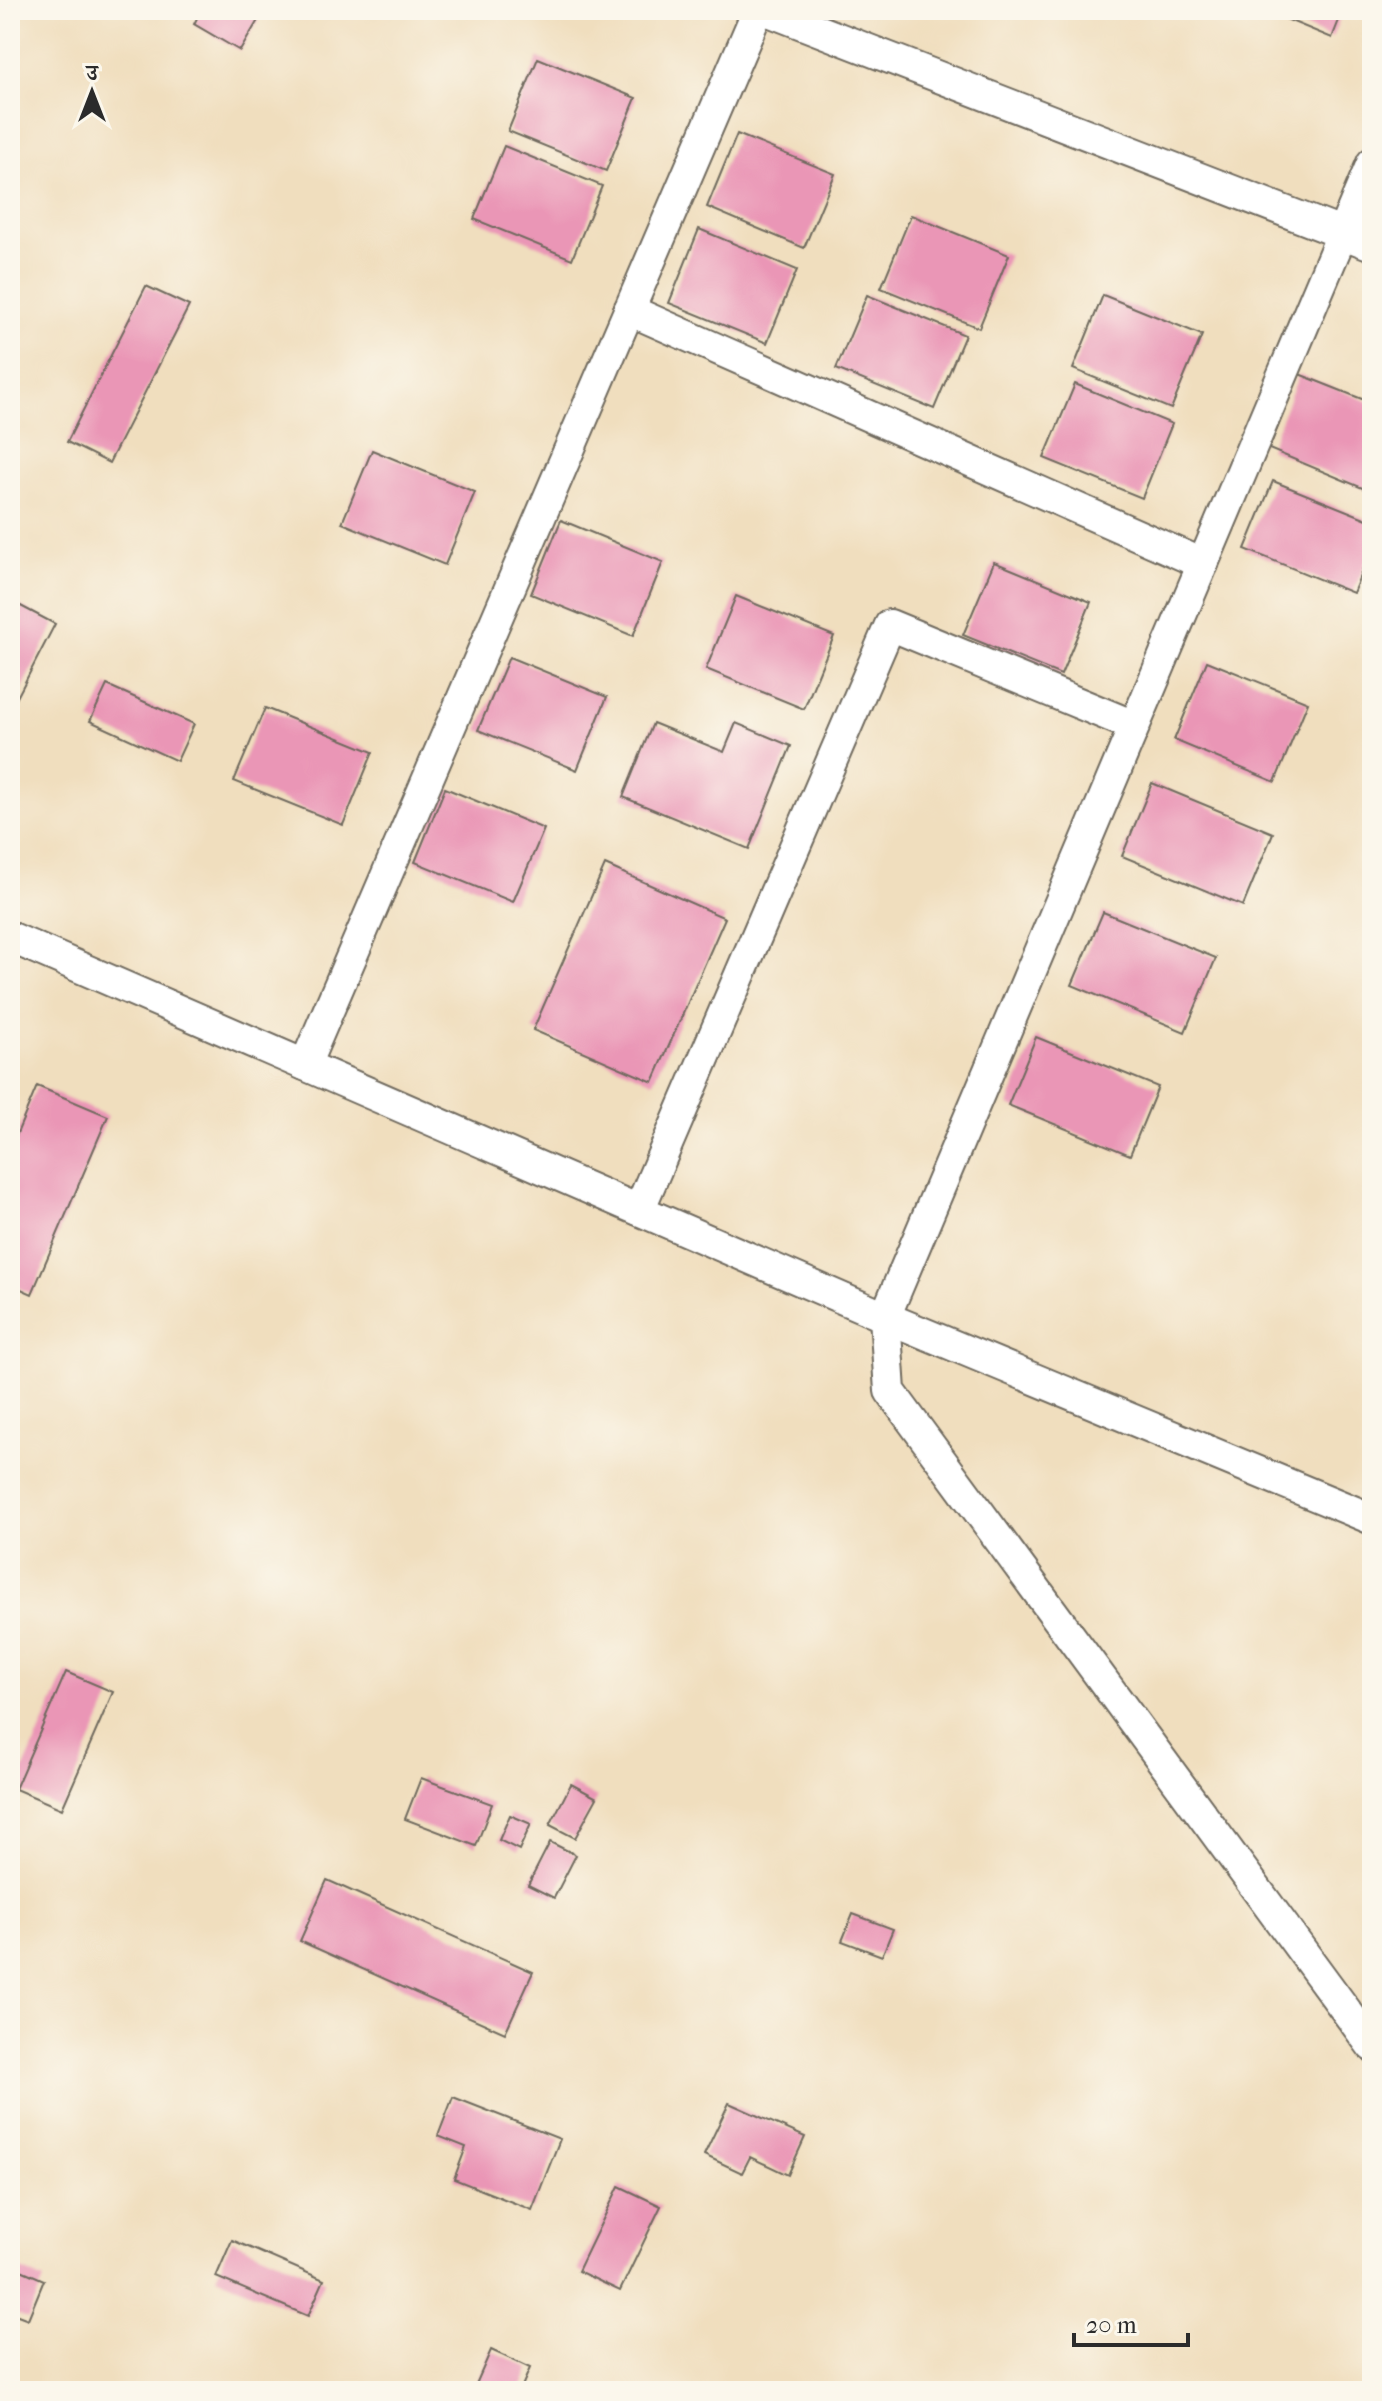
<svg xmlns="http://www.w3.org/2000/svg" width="1382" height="2401" viewBox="0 0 1382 2401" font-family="'IM FELL French Canon','Noto Serif Devanagari',serif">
<rect width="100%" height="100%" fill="#fbf7ec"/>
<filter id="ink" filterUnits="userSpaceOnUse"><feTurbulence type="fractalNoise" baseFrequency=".0125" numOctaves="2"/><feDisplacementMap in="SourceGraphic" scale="16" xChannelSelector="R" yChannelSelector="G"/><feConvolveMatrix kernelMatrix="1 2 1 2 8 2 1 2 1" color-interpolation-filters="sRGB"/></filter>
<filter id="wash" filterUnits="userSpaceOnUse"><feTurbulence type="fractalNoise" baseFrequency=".006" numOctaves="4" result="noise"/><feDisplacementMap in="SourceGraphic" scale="32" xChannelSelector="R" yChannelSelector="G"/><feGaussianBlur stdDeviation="1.8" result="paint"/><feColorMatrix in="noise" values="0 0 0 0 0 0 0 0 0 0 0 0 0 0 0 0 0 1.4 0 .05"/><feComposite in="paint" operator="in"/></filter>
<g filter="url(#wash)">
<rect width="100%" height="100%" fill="#f0debe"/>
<g id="blocks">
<!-- building -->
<g fill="#ea96b6">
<polygon points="201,10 264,10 240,51 194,24"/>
<polygon points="1264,10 1343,10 1332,38"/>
<polygon points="538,58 636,98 606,171 508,131"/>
<polygon points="737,134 835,174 804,248 707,207"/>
<polygon points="504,146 602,186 572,259 474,219"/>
<polygon points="911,215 1009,255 979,328 881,288"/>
<polygon points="699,229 797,270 767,343 669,303"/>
<polygon points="146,286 189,306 109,463 67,442"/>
<polygon points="867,295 965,335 934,409 836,369"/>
<polygon points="1103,295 1202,335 1171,409 1073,369"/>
<polygon points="1299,374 1372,403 1372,492 1269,449"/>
<polygon points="1075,384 1172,424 1142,498 1044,458"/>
<polygon points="372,450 475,492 445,565 342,523"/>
<polygon points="1273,481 1372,521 1372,546 1353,593 1245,549"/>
<polygon points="561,520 663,562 633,636 531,594"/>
<polygon points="994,562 1091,602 1061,675 963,635"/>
<polygon points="736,596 834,636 804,709 706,669"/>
<polygon points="15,603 55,624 10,711 10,612"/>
<polygon points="509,657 607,697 577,770 478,730"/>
<polygon points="1207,661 1308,702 1275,782 1174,740"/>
<polygon points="107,685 194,724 177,761 90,721"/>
<polygon points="265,708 373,752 343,825 234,781"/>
<polygon points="653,723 724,752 736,723 791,746 749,849 623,797"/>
<polygon points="1152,783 1273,833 1243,906 1122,856"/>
<polygon points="445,788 544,829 513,902 415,862"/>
<polygon points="605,865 725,918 653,1082 533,1030"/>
<polygon points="1103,912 1216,958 1185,1032 1072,985"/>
<polygon points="1036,1037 1158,1087 1130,1155 1008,1105"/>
<polygon points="37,1086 108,1116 32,1294 10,1284 10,1150"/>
<polygon points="66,1672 113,1692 62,1809 15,1789"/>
<polygon points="421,1778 492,1804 476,1846 405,1819"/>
<polygon points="571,1784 597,1798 575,1838 550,1825"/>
<polygon points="510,1815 531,1824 519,1850 499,1840"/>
<polygon points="550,1842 576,1855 554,1898 528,1885"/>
<polygon points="327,1880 533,1972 505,2033 300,1941"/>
<polygon points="853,1914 893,1929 882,1956 842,1941"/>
<polygon points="453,2097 560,2139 532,2210 454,2179 466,2147 438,2136"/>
<polygon points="729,2103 805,2137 788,2175 750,2157 742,2173 704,2155"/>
<polygon points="619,2186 661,2206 620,2291 578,2271"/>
<polygon points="232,2240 324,2280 308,2316 216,2277"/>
<polygon points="12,2266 44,2280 28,2319 10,2312"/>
<polygon points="491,2350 530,2368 520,2391 473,2391"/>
</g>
</g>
</g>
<g filter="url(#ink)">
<use href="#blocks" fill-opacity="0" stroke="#706a5e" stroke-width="2"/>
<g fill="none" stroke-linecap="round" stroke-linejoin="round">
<defs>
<g id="minor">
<polyline points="766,10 1372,245"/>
<polyline points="1372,163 885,1317 890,1391 1372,2046"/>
<polyline points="629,310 1203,564"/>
<polyline points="10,937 885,1317 1372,1519"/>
<polyline points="305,1065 758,10"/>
<polyline points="639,1210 890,625 1134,726"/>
</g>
</defs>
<!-- minor casing -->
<use href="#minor" stroke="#706a5e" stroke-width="34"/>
<!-- minor -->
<use href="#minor" stroke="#fff" stroke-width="30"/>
</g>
</g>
<!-- margin -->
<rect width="1382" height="2401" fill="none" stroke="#fbf7ec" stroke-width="40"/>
<!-- north arrow -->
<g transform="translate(92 92)" stroke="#fbf7ec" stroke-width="6" paint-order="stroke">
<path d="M0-6L14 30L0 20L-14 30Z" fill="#2b2b2b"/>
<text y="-12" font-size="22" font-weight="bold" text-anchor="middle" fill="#2b2b2b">उ</text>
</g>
<!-- scale -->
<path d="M1074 2333v12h114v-12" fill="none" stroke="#2b2b2b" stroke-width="4"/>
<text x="1086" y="2333" font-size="24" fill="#2b2b2b" stroke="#fbf7ec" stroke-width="6" paint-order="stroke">20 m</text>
</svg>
